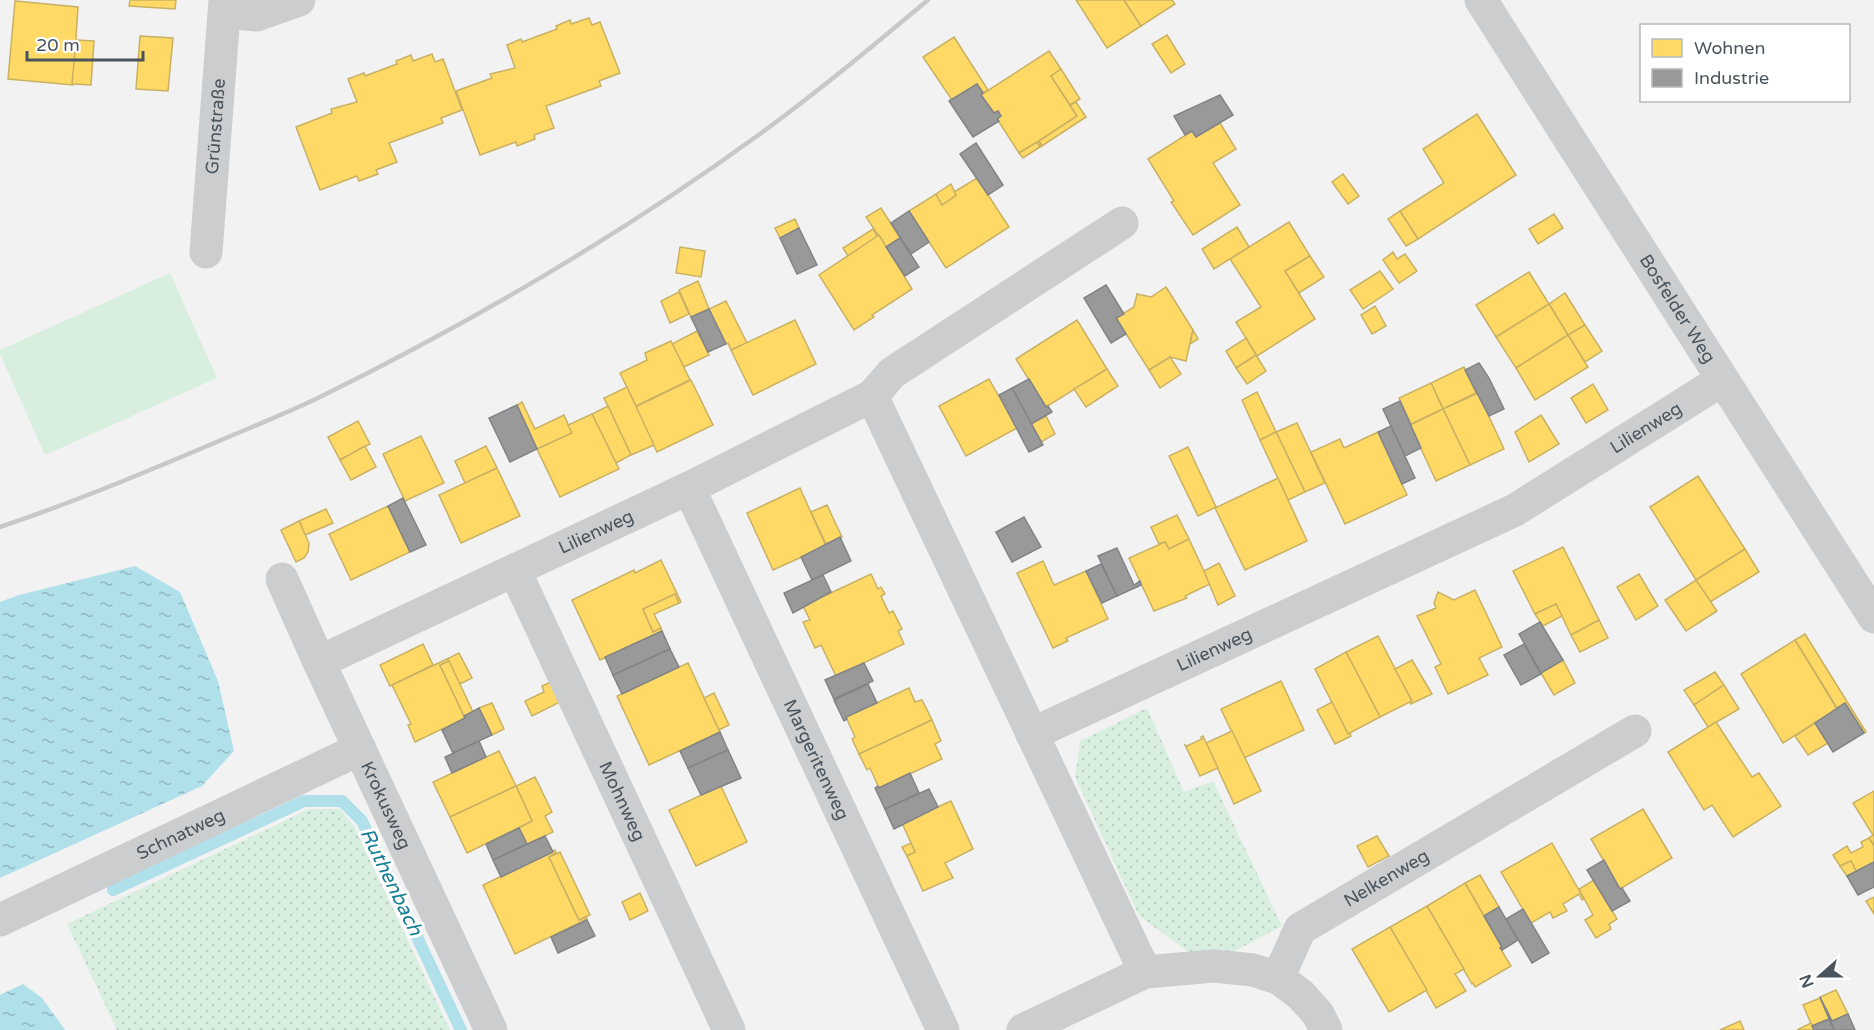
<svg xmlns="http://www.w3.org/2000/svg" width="1874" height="1030" viewBox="0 0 1874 1030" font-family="'Varela Round',sans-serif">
<defs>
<pattern id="grass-dots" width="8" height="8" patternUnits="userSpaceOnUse" patternTransform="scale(1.5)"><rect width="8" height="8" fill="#d8efe0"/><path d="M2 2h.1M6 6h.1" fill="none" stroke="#bbcfc3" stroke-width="1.8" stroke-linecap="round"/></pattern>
<pattern id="water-ripples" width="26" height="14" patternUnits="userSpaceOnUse" patternTransform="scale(1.5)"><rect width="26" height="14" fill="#b0e0ea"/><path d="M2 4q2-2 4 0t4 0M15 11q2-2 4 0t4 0" fill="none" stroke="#91b8c1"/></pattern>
</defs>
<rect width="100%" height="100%" fill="#f2f2f2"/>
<!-- grass -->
<g fill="url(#grass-dots)">
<polygon points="1147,708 1184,792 1213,781 1282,926 1229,954 1193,955 1139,916 1075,777 1080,741"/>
<polygon points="309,809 340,809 354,826 450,1030 117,1030 67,924"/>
</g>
<!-- pitch -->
<polygon fill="#d8efe0" points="170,273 217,378 45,455 0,354 0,350"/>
<!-- water -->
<g fill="url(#water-ripples)">
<polygon points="135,566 180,592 218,681 234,751 202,786 0,878 0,602 19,595"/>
<polygon points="23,984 42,998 65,1030 0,1030 0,995"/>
</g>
<!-- homes -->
<g fill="#ffd966" stroke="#c9b163" stroke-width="1.5">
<polygon points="130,0 176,0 175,9 129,6"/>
<polygon points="1076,0 1124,0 1141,26 1107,48"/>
<polygon points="1124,0 1172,0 1175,4 1141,26"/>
<polygon points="15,1 78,7 73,85 8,79"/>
<polygon points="589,18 592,25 600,22 620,73 599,81 601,86 546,106 554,128 534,135 535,139 517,146 516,142 480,155 456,91 492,78 490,74 515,68 507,45 521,39 522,42 557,29 556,26 570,20 571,24"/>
<polygon points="1167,35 1185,64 1171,73 1152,44"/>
<polygon points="140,36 173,38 168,91 136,89"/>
<polygon points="954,37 988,90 983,93 977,84 952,100 923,57"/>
<polygon points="76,40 94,41 91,85 72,84"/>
<polygon points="1049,51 1061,69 1051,76 1077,116 1039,141 1042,146 1040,147 1037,142 1019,153 997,119 1001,116 998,111 994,113 981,95"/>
<polygon points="432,54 435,62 443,59 462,110 441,118 443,123 389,143 397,162 376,170 378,174 359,181 357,176 320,190 296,127 332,113 331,109 357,102 348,79 364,73 365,76 397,64 396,61 411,55 413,61"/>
<polygon points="1061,69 1080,99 1070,105 1051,76"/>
<polygon points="1076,102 1086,117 1042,146 1039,141 1077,116 1070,105"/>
<polygon points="1477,114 1516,175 1418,239 1400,211 1444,183 1423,149"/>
<polygon points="1220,123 1236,149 1213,163 1240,205 1193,235 1171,202 1174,201 1148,159 1192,131 1196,137"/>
<polygon points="1037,142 1040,147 1023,158 1019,153"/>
<polygon points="1343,174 1359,196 1348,204 1332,182"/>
<polygon points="977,178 1009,227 946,268 909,211 936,194 942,205 956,195 954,192"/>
<polygon points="951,184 956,195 942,205 936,194"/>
<polygon points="881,208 900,238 886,247 866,217"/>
<polygon points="1400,211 1418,239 1406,246 1388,219"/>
<polygon points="1554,214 1563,228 1538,244 1529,229"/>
<polygon points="795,219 799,228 780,238 775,228"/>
<polygon points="1289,222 1310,256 1285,271 1315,319 1257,356 1236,322 1261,307 1230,259"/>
<polygon points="1237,227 1249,247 1214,269 1202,249"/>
<polygon points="873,229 878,237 848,256 843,248"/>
<polygon points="879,235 912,289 872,315 874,317 854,330 819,275"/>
<polygon points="680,247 705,251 701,277 676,273"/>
<polygon points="1393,252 1397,259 1405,254 1417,271 1399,283 1383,260"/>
<polygon points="1310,256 1324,277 1299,293 1285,271"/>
<polygon points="1380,271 1393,289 1363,309 1350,290"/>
<polygon points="1529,272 1549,304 1496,337 1476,305"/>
<polygon points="698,281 709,309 691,317 679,290"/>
<polygon points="1166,287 1193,330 1186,361 1170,357 1149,370 1116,318 1134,307 1137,294 1151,297"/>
<polygon points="679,292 689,314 670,323 661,301"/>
<polygon points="1565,293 1585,325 1568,335 1549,304"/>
<polygon points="726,301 747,343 731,350 728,343 726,344 709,309"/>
<polygon points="1549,304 1568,335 1516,368 1496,337"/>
<polygon points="1375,306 1386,326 1372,334 1361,315"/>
<polygon points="795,320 816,364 753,395 731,350"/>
<polygon points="1077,320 1107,369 1046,407 1016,359"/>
<polygon points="1585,325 1602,351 1585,362 1568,335"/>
<polygon points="1193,330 1198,339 1190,344"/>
<polygon points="697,331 709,355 684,367 672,344"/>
<polygon points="1568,335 1588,367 1535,400 1516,368"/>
<polygon points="1246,338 1256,355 1236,368 1226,351"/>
<polygon points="671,341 690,380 636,406 620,373 647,360 645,353"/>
<polygon points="1256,355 1266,371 1247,384 1236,368"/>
<polygon points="1170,357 1181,374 1160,388 1149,370"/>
<polygon points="1464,367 1476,393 1443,409 1431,383"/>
<polygon points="1107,369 1118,386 1086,407 1074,389"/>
<polygon points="989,379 1017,428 966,456 939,406"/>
<polygon points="691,380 713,425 657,452 635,407"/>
<polygon points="1431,383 1443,409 1411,424 1399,398"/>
<polygon points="1593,384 1608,410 1586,423 1571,398"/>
<polygon points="627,387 654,445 631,455 604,398"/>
<polygon points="1257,392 1276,432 1260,440 1242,400"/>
<polygon points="1478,393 1504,449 1470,465 1443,409"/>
<polygon points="522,402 535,429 564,415 572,433 537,449 517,405"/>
<polygon points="608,406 631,455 616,463 592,414"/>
<polygon points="1443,409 1470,465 1436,481 1410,425"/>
<polygon points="592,414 619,469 560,497 537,449 572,433 568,425"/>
<polygon points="1541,415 1559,444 1529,462 1515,432"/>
<polygon points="1046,416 1055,434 1041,442 1031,424"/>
<polygon points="358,421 370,444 340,460 328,437"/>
<polygon points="1297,423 1325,483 1305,492 1276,432"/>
<polygon points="1276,432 1305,492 1288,500 1260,440"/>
<polygon points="1378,432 1407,495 1345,524 1311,452 1340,439 1344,448"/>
<polygon points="421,436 444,483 405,501 383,454"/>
<polygon points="365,446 376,467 351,480 340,460"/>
<polygon points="486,446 497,468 465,483 455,461"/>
<polygon points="1188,447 1216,507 1198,516 1169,456"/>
<polygon points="497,468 520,516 461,543 439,495"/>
<polygon points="1698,476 1745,549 1696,580 1650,507"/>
<polygon points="1278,478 1307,541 1245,570 1215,508"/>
<polygon points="800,488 826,546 773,570 747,513"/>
<polygon points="827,505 842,537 826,544 811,512"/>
<polygon points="388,506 410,552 351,580 329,534"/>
<polygon points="326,509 333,523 305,535 299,521"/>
<polygon points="1177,515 1189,539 1169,549 1165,542 1159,544 1151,527"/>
<polygon points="299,521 309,543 308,552 304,558 296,562 281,530"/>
<polygon points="1189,539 1210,584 1185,596 1187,598 1154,611 1129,558 1165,542 1169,549"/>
<polygon points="1563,547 1599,620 1571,635 1556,604 1535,614 1513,571"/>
<polygon points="1745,549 1759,572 1710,602 1696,580"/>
<polygon points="661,560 681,602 679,603 675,594 643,609 653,632 661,628 662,631 600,660 572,600 634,570 635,573"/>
<polygon points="1043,561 1054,585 1086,571 1108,619 1066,638 1068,641 1053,648 1017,573"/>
<polygon points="1219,563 1235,596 1218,605 1204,571"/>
<polygon points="871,574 878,589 881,587 885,594 881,596 889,613 893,611 902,629 898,631 904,644 836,676 821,645 815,648 803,622 810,620 803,606"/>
<polygon points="1639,574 1658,606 1636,620 1617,587"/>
<polygon points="1696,580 1717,611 1686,631 1665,600"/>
<polygon points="1475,590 1502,647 1479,658 1488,675 1448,694 1435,667 1441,664 1417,616 1436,608 1434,603 1438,592 1454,600"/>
<polygon points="675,594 679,603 654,614 661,628 653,632 643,609"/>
<polygon points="1556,604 1562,616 1543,626 1535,614"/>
<polygon points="1599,620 1608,638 1580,652 1571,635"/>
<polygon points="1805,634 1866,732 1864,733 1845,703 1837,708 1795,640"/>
<polygon points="1378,636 1412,701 1380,717 1346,652"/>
<polygon points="1795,640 1837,709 1783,743 1741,674"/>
<polygon points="423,644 433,665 390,686 380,665"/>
<polygon points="1346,652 1380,717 1348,734 1315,669"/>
<polygon points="459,653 472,678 460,684 447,659"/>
<polygon points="447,659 449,661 440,665 465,718 415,742 408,725 411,724 392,685"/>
<polygon points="1412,660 1432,694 1411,704 1410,702 1412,701 1395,669"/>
<polygon points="1563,660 1575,683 1554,695 1541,673"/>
<polygon points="449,661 473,712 464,716 440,665"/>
<polygon points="688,663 720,732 649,765 617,696"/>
<polygon points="1715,672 1724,685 1694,705 1684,690"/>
<polygon points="553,681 562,701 532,716 525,701 544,692 542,686"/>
<polygon points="1281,681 1304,730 1244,758 1221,709"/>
<polygon points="1724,685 1739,709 1708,727 1694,705"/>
<polygon points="909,688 915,702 922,700 932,720 859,754 852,739 855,737 846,717"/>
<polygon points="714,693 729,725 719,730 704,698"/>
<polygon points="1332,702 1348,734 1350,733 1351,736 1335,744 1317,710"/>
<polygon points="492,703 504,729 492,735 479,708"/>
<polygon points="932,720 941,741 935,744 942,759 879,788 870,768 867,770 859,754"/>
<polygon points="1716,722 1752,777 1759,773 1781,806 1733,837 1712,805 1704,810 1668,752"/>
<polygon points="1815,723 1828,743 1808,755 1795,736"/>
<polygon points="1232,731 1261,791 1234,804 1206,743"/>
<polygon points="1203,736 1218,768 1200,776 1185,745 1187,746 1202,739 1201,737"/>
<polygon points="499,751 516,786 450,817 433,782"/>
<polygon points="535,777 552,812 545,816 553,832 527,844 519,828 532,821 516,786"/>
<polygon points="516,786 532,821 467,853 450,817"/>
<polygon points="721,786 747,842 696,866 669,810"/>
<polygon points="1874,791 1874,846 1869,838 1873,835 1853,803"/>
<polygon points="951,801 973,849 945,863 953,878 923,891 907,856 915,852 902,823"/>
<polygon points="1643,809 1672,858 1620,889 1591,839"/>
<polygon points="1377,836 1389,856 1368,867 1357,846"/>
<polygon points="1869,838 1874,846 1874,862 1856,871 1851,861 1840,866 1833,855 1847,846 1851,853 1863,847 1861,842"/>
<polygon points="911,843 915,852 907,856 902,847"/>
<polygon points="1552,843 1584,899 1582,900 1579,894 1563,904 1567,911 1553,918 1550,912 1531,923 1501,872"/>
<polygon points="555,850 556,853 549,857 579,920 586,917 587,919 515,954 483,885"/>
<polygon points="560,852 590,915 579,920 549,857"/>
<polygon points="1851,861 1856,871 1847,876 1840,866"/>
<polygon points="1480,875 1499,907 1484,916 1465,883"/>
<polygon points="1594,880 1617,919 1609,924 1611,929 1596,938 1585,920 1593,915 1579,889"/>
<polygon points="1465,883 1502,947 1500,948 1511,966 1475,987 1473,983 1472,984 1427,906"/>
<polygon points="640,893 648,911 630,920 622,902"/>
<polygon points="1874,897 1874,914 1866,901"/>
<polygon points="1427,906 1464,969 1455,974 1466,991 1436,1008 1390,927"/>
<polygon points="1390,927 1427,990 1389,1012 1352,949"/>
<polygon points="1836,990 1848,1014 1832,1021 1820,997"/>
<polygon points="1820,998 1829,1019 1812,1026 1803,1005"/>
<polygon points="1740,1021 1744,1030 1720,1030"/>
<polygon points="1811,1023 1814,1030 1797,1030"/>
</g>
<!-- industry -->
<g fill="#999" stroke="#818487" stroke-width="1.5">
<polygon points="977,84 983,93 981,95 994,113 998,111 1001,116 997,119 999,121 973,137 949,101"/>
<polygon points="1220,95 1233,115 1196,137 1192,131 1185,135 1174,116"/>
<polygon points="976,143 1003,185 988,195 960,154"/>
<polygon points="909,211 929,242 911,254 891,223"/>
<polygon points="799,228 817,265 797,274 780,238"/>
<polygon points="900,238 919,267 905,276 886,247"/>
<polygon points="1106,285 1124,314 1116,318 1126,334 1111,343 1084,298"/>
<polygon points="709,309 726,344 708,352 691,317"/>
<polygon points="1479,363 1489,378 1504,409 1489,416 1465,370"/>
<polygon points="1029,379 1046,407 1048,406 1052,412 1031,424 1012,388"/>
<polygon points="1012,388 1043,445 1029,452 999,395"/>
<polygon points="1400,401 1421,448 1405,456 1383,409"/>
<polygon points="517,405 537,449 510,462 489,418"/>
<polygon points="1391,426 1415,478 1402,484 1378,432"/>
<polygon points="403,498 426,545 410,552 388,506"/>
<polygon points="1024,517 1041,547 1012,562 996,532"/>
<polygon points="840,537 851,561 812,580 801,557"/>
<polygon points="1117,548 1134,585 1140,581 1141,585 1117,596 1098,556"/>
<polygon points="1101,564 1117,596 1102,603 1086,571"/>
<polygon points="823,575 831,592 793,613 784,593"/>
<polygon points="1540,622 1563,660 1541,673 1519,634"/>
<polygon points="662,631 670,649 613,675 605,657"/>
<polygon points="1524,644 1541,674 1521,685 1504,655"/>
<polygon points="670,649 679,667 622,694 613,675"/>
<polygon points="864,663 873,681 834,699 825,680"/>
<polygon points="868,684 877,703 846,717 847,719 844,721 834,700"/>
<polygon points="1845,703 1864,733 1833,752 1815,723"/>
<polygon points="479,708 492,735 453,753 442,730 465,718 464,716"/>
<polygon points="720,732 728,750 688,768 680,751"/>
<polygon points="479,741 486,757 452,773 445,757"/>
<polygon points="728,750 741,778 701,795 688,768"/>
<polygon points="910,773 919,793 885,809 875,788 878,786 879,788"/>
<polygon points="929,789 938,807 894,829 885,809"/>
<polygon points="519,828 527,844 493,860 486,844"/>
<polygon points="545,836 553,852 501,877 493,860"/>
<polygon points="1604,860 1620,889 1622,888 1630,901 1612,911 1587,870"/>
<polygon points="1874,862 1874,887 1858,895 1847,876"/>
<polygon points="1499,907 1518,940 1502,950 1500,948 1502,947 1484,916"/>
<polygon points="1523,909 1549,953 1532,963 1506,919"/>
<polygon points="587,920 595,936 558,953 551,937"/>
<polygon points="1820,997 1832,1021 1848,1014 1855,1030 1834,1030"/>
<polygon points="1829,1019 1834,1030 1814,1030 1812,1026"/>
</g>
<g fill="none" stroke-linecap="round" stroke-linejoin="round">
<!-- stream -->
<polyline stroke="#b0e0ea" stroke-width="12" points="113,890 304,801 342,801 362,821 461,1030"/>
<!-- minor -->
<g stroke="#cccdcf" stroke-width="33">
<polyline points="225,12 257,15 299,0"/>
<path id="s1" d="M206 252 225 0"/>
<polyline points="872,396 1145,972"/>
<path id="s2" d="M689 488 943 1030"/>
<path id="s3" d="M515 571 729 1030"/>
<path id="s4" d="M282 579 319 662 491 1030"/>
<path id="s5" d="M319 662 689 488 872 396 892 373 1122 223"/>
<path id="s6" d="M1032 734 1515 510 1722 380"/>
<path id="s7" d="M0 920 360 749"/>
<path id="s8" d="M1278 978 1300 929 1635 731"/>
<polyline points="1023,1030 1145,972 1214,966 1253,970 1278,978 1301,995 1318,1014 1326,1030"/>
</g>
<!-- tertiary -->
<path stroke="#cccdcf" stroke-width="33" id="s9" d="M1481 0 1874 617"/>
<!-- rail -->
<path stroke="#c7c8c9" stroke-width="4.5" d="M0 527C77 501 151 470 226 438 257 425 289 412 320 397 474 321 624 233 764 131 820 90 874 45 928 0"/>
</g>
<g text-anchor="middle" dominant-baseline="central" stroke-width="6" stroke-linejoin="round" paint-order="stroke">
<!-- street labels -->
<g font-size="18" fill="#4a545d" stroke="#fff">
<text stroke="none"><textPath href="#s1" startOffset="126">Grünstraße</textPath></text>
<text stroke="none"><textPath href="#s9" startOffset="366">Bosfelder Weg</textPath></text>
<text stroke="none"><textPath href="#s6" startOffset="687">Lilienweg</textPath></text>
<text stroke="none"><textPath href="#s5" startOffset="306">Lilienweg</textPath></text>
<text stroke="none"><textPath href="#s6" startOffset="201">Lilienweg</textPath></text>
<text stroke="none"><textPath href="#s2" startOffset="300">Margeritenweg</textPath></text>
<text stroke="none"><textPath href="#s3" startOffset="254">Mohnweg</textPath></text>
<text stroke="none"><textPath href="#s4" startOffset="249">Krokusweg</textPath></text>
<text stroke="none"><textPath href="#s7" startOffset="200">Schnatweg</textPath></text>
<text stroke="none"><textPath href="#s8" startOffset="154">Nelkenweg</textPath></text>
</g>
<!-- water labels -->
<g font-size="20" font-style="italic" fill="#157f96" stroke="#fff">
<text transform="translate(391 882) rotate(64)">Ruthenbach</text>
</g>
</g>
<!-- legend -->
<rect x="1640" y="24" width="210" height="78" fill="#ffffff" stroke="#b7bbbe" stroke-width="1.5"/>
<rect x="1652" y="39" width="30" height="18" fill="#ffd966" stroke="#b7bbbe" stroke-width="1.5"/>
<text x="1694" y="54" font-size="18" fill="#4a545d">Wohnen</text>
<rect x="1652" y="69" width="30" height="18" fill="#999999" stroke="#b7bbbe" stroke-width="1.5"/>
<text x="1694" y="84" font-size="18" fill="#4a545d">Industrie</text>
<!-- north arrow -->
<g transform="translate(1820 976) rotate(249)" stroke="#ffffff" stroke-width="4.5" paint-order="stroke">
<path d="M0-4.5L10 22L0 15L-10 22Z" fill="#4a545d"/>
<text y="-9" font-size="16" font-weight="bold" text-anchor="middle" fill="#4a545d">N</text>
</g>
<!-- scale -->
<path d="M27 51v9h116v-9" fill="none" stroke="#4a545d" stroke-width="3"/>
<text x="36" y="51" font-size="18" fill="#4a545d" stroke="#ffffff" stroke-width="4.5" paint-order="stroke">20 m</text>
</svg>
